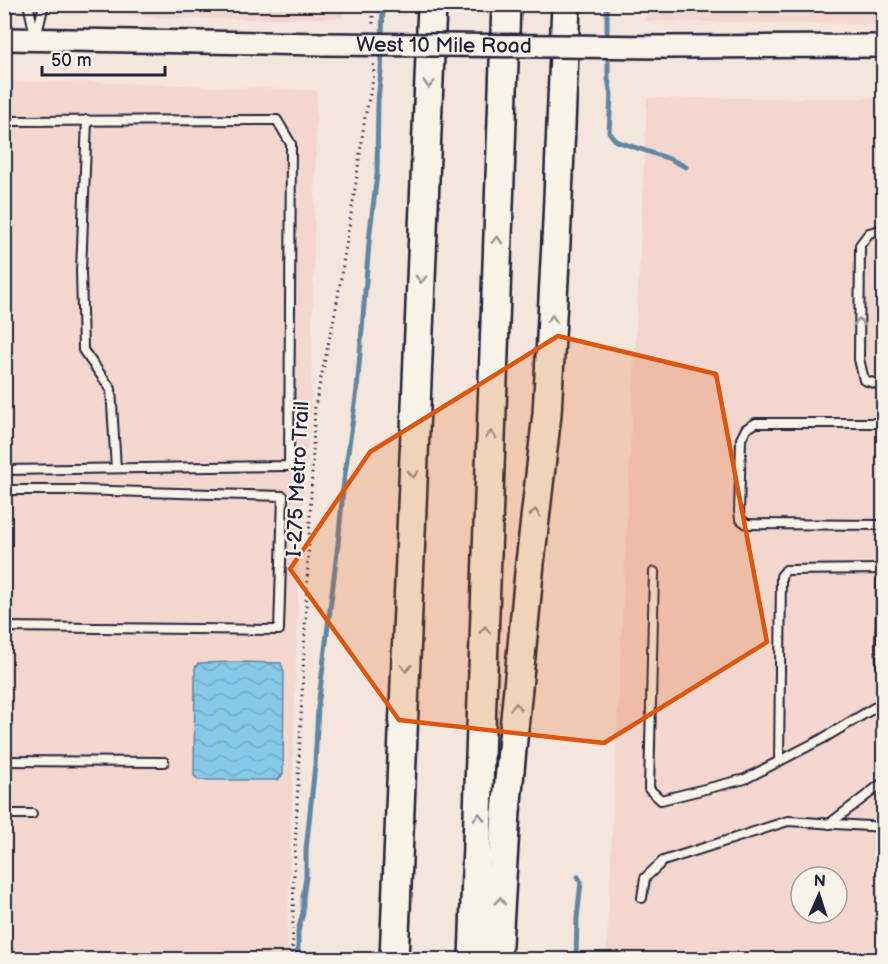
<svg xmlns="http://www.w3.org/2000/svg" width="888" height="964" viewBox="0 0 888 964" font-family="'Balsamiq Sans',sans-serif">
<defs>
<pattern id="water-waves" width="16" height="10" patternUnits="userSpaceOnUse" patternTransform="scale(1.5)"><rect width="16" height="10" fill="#86c8e7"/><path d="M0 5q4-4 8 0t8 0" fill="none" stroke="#73acc7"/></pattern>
</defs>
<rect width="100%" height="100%" fill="#f5e6dd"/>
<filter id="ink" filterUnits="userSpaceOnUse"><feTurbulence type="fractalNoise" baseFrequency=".0167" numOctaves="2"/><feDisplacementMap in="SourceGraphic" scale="12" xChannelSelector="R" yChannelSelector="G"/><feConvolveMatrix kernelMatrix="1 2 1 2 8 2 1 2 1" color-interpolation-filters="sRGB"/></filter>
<g filter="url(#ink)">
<!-- built -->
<g fill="#f3d7cf" fill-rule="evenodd">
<polygon points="5,4 343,5 343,18 248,19 161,18 86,11 5,11"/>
<polygon points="647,5 883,5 883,25 646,21"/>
<polygon points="5,81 92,82 317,90 311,404 300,539 287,959 5,960"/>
<path d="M647 98H883V959L606 960ZM801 877H837V913H801Z"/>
</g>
<!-- water -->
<polygon fill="url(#water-waves)" stroke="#5e86a2" stroke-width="1.5" points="236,662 281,663 284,672 283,774 278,780 199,780 194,776 195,668 198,663"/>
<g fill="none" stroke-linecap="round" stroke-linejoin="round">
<!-- stream -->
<g stroke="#5e86a2" stroke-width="5">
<polyline points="607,4 607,42"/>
<polyline points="382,39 383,4"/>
<polyline points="608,51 608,79 611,95 609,132 616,141 670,159 686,167"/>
<polyline points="298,960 298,931 303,913 303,897 306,877 306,850 315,765 318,707 338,544 344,480 357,390 370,231 377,175 378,100 381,72 382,48"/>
<polyline points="576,960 577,918 581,882 578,877"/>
</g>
<defs>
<g id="service">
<polyline points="28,4 35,35"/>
<polyline points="36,38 44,4"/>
<polyline points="87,120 81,271 83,350 111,389 116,468"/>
<polyline points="4,121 277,120 291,144 289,466 4,470"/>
<polyline points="884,229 869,233 860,245 859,359 864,380 877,384 884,385"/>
<polyline points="884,423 756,423 746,429 741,439 739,511 740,519 747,524 884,525"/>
<polyline points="4,490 77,490 283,496 279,630 4,627"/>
<polyline points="882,569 880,648 884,688"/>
<polyline points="654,572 649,789 661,800 745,779 822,739 884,702"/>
<polyline points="4,761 164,762"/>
<polyline points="779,761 781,576 786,570 884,569"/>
<polyline points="4,814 32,814"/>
<polyline points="829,824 884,782"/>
<polyline points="642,898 645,878 663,861 788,821 884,827"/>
</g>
<g id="secondary">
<polyline points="4,39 324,44"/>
<polyline points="665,47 884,46"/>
</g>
<g id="motorway">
<polyline points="394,960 432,4"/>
<path d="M473 960C486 641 493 323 506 4"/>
<polyline points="497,960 506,812 530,563 547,414 557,222 566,4"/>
</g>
</defs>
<!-- service casing -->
<use href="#service" stroke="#22223b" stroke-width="12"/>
<!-- secondary casing -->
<use href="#secondary" stroke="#22223b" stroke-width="26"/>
<!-- motorway casing -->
<use href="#motorway" stroke="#22223b" stroke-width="32"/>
<!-- path -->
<g stroke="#22223b" stroke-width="3" stroke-dasharray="1.5 4.5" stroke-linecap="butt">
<polyline points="373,4 373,28"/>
<polyline points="292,960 294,873 315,406 336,308 355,189 365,117 374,75 373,61"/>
</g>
<!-- service -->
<use href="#service" stroke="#f7f3e8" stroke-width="8"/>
<!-- secondary -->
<use href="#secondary" stroke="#f7f3e8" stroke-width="21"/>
<!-- motorway -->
<use href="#motorway" stroke="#f7f3e8" stroke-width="27"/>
<defs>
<g id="secondary-bridge">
<path id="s1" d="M324 44 665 47"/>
</g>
</defs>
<!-- secondary-bridge casing -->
<use href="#secondary-bridge" stroke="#22223b" stroke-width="26" stroke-linecap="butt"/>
<!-- secondary-bridge -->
<use href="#secondary-bridge" stroke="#f7f3e8" stroke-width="21"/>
</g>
<!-- one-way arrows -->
<defs><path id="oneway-chevron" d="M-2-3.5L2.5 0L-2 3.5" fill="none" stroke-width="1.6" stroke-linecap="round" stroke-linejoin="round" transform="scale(1.5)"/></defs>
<g stroke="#97959a">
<use href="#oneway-chevron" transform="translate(429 84) rotate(92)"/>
<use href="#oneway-chevron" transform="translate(497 240) rotate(-88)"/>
<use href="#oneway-chevron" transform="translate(421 279) rotate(92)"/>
<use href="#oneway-chevron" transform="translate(552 319) rotate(-87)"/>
<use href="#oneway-chevron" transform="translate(859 322) rotate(-89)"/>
<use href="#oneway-chevron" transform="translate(491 435) rotate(-88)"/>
<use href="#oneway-chevron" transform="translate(413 474) rotate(92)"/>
<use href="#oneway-chevron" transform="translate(535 513) rotate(-84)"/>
<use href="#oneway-chevron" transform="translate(485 630) rotate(-88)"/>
<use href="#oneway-chevron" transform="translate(406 668) rotate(92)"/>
<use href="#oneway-chevron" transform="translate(516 707) rotate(-85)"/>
<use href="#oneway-chevron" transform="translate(479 817) rotate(-88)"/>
<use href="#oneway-chevron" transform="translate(500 901) rotate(-86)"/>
</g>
</g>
<!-- marked area -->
<path fill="#de560e" fill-opacity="0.2" stroke="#de560e" stroke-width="4.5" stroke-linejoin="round" d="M558 336 716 374 767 642 604 743 399 720 290 569 370 452Z"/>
<g text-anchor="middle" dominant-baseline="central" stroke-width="5" stroke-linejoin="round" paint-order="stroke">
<!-- street labels -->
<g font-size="21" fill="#22223b" stroke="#f7f3e8">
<text stroke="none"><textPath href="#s1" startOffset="120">West 10 Mile Road</textPath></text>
<text transform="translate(298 479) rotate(-87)">I-275 Metro Trail</text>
</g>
</g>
<!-- margin -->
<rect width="888" height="964" fill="none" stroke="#f7f3e8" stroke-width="24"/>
<rect x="12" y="12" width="864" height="940" fill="none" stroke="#22223b" stroke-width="2" filter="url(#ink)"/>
<!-- north arrow -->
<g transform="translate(819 895) rotate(3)"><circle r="28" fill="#f7f3e8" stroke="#a29fa3" stroke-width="1.5"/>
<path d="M0-4.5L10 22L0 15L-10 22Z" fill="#22223b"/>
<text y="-9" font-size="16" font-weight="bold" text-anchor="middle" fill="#22223b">N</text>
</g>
<!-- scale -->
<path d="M42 66v9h123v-9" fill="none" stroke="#22223b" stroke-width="3"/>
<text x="51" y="66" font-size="18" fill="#22223b" stroke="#f7f3e8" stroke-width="4.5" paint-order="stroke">50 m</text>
</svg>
